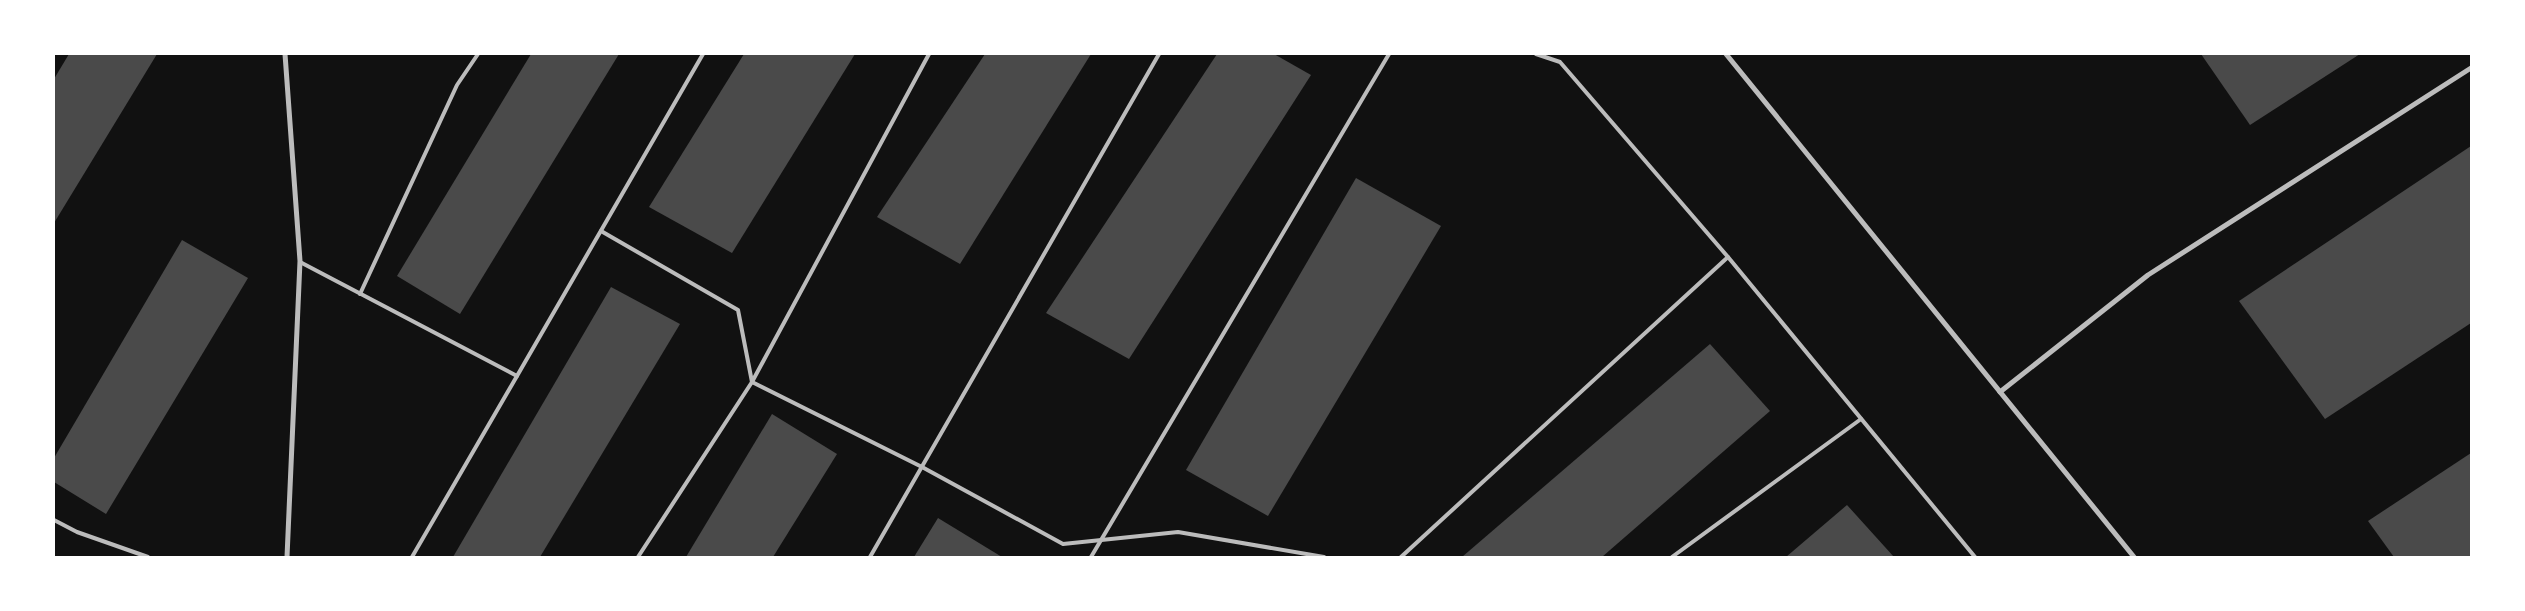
<svg xmlns="http://www.w3.org/2000/svg" width="2525" height="611" viewBox="0 0 2525 611" font-family="Poppins,sans-serif">
<rect width="100%" height="100%" fill="#111"/>
<!-- building -->
<g fill="#4a4a4a">
<polygon points="69,54 157,54 54,223 54,79"/>
<polygon points="531,54 619,54 460,314 397,276"/>
<polygon points="744,54 855,54 732,253 649,207"/>
<polygon points="985,54 1091,54 960,264 877,217"/>
<polygon points="1217,54 1274,54 1311,75 1129,359 1046,313"/>
<polygon points="2201,54 2360,54 2250,125"/>
<polygon points="2471,146 2471,323 2325,419 2239,301"/>
<polygon points="1356,178 1441,226 1268,516 1186,470"/>
<polygon points="182,240 248,278 106,514 54,482 54,458"/>
<polygon points="611,287 680,324 540,557 453,557"/>
<polygon points="1710,344 1770,411 1602,557 1462,557"/>
<polygon points="772,414 837,454 773,557 686,557"/>
<polygon points="2471,453 2471,557 2394,557 2368,521"/>
<polygon points="1847,505 1894,557 1786,557"/>
<polygon points="938,518 1002,557 914,557"/>
</g>
<g fill="none" stroke-linecap="round" stroke-linejoin="round">
<!-- service -->
<g stroke="#bcbcbc" stroke-width="4">
<polyline points="1536,54 1560,62 1728,257 1975,557"/>
<polyline points="601,231 738,310 752,382 922,467 1063,544 1178,532 1324,557"/>
<polyline points="300,262 517,376 703,54"/>
<polyline points="360,294 457,85 478,54"/>
<polyline points="54,520 77,532 148,557"/>
<polyline points="412,557 517,376"/>
<polyline points="638,557 752,382 929,54"/>
<polyline points="870,557 1159,54"/>
<polyline points="1091,557 1389,54"/>
<polyline points="1401,557 1728,257"/>
<polyline points="1672,557 1861,419"/>
</g>
<!-- minor -->
<g stroke="#bcbcbc" stroke-width="5">
<polyline points="285,54 300,261 287,557"/>
<polyline points="1726,54 2134,557"/>
<polyline points="2000,392 2148,275 2471,68"/>
</g>
</g>
<!-- border -->
<rect width="2525" height="611" fill="none" stroke="#ffffff" stroke-width="110"/>
</svg>
